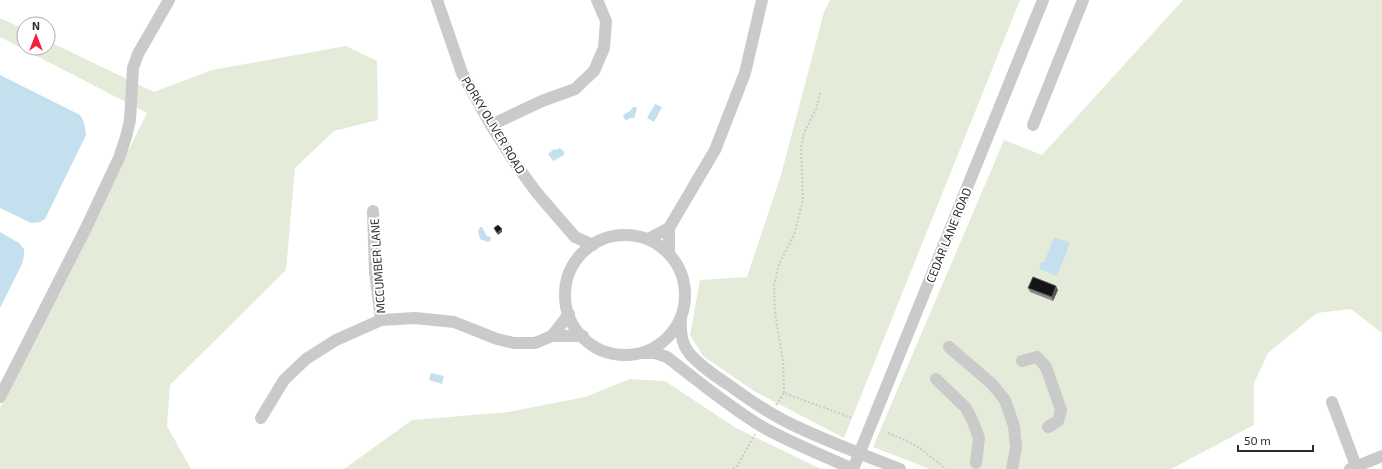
<svg xmlns="http://www.w3.org/2000/svg" width="1382" height="469" viewBox="0 0 1382 469" font-family="'Exo 2',sans-serif">
<rect width="100%" height="100%" fill="#fff"/>
<!-- green -->
<g fill="#e4ecd9">
<polygon points="830,0 1020,0 844,438 754,391 703,356 690,335 700,280 747,277 781,175 824,12"/>
<polygon points="1183,0 1382,0 1382,333 1351,309 1317,313 1268,353 1254,383 1254,425 1171,469 930,469 873,447 1004,140 1042,155"/>
<polygon points="0,18 24,29 24,48 48,48 48,41 154,92 212,70 346,46 377,61 378,120 334,131 295,168 286,270 170,385 167,426 191,469 0,469 0,408 147,113 0,37"/>
<polygon points="630,379 665,381 736,428 821,469 344,469 412,420 508,412 585,397"/>
</g>
<!-- water -->
<g fill="#c4dfee">
<polygon points="0,75 80,115 84,122 86,135 45,219 40,222 31,223 0,208"/>
<polygon points="655,104 662,107 654,122 647,118"/>
<polygon points="633,107 636,107 637,109 634,118 630,118 627,120 625,120 623,115 630,111"/>
<polygon points="560,148 564,152 564,155 553,161 548,154 554,149 556,150"/>
<polygon points="480,227 482,227 487,236 491,237 490,241 488,242 480,239 478,231"/>
<polygon points="0,232 19,243 24,249 24,256 22,264 0,308"/>
<polygon points="1054,237 1070,243 1057,276 1039,269 1041,262 1044,263"/>
<polygon points="431,373 444,376 442,384 429,380"/>
</g>
<g fill="none" stroke-linecap="round" stroke-linejoin="round">
<!-- path -->
<g stroke="#cacaca" stroke-width="2" stroke-dasharray="2 2" stroke-linecap="butt">
<polyline points="784,393 783,362 775,312 774,285 779,264 794,235 803,200 801,149 804,133 816,109 821,91"/>
<polyline points="776,405 784,393 852,418"/>
<polyline points="888,433 907,441 921,449 946,469"/>
<polyline points="733,469 738,465 755,434"/>
</g>
<!-- minor -->
<g stroke="#cacaca" stroke-width="12">
<polyline points="437,0 462,73 491,125 515,163 537,193 575,237 593,245"/>
<polyline points="491,125 542,101 575,89 594,71 604,48 606,21 597,0"/>
<polyline points="1033,125 1083,0"/>
<polyline points="373,211 375,272 381,320"/>
<circle cx="625" cy="295" r="60"/>
<polyline points="648,239 669,228"/>
<polyline points="669,254 669,228 715,150 745,73 762,0"/>
<path d="M681 318C680 331 681 343 689 353 700 366 715 376 729 385 748 399 770 414 791 424 826 441 863 455 900 469"/>
<polyline points="552,336 569,314"/>
<polyline points="949,347 992,384 1005,400 1014,426 1016,448 1012,469"/>
<path d="M643 353H655L667 357C698 381 728 406 761 426 791 443 822 455 853 469"/>
<polyline points="1022,361 1037,357 1046,367 1061,410 1058,421 1048,427"/>
<polyline points="936,379 966,408 973,422 979,438 976,463"/>
<polyline points="0,397 86,228 119,158 126,137 130,120 133,68 138,54 169,0"/>
<polyline points="1332,402 1356,466"/>
<polyline points="261,418 284,380 306,359 336,340 381,320 415,318 454,322 497,339 514,343 535,343 552,336 583,336"/>
<polyline points="853,469 1043,0"/>
<polyline points="1350,469 1382,456"/>
</g>
</g>
<!-- wall -->
<polygon fill="#8a8a8a" points="1028,288 1058,290 1053,301 1030,292"/>
<!-- shaded-wall -->
<g fill="#5a5a5a">
<polygon points="502,229 502,232 498,235 497,233"/>
<polygon points="1056,286 1058,290 1053,301 1052,297"/>
</g>
<!-- building -->
<g fill="#141414" stroke="#5a5a5a">
<polygon points="498,225 502,229 497,233 494,228"/>
<polygon points="1033,277 1056,286 1052,297 1028,288"/>
</g>
<g text-anchor="middle" dominant-baseline="central" stroke-width="4" stroke-linejoin="round" paint-order="stroke">
<!-- street labels -->
<g font-size="12" fill="#2d2d2d" stroke="#fff">
<text transform="translate(494 125) rotate(59)">PORKY OLIVER ROAD</text>
<text transform="translate(948 235) rotate(-68)">CEDAR LANE ROAD</text>
<text transform="translate(377 266) rotate(-94)">MCCUMBER LANE</text>
</g>
</g>
<!-- north arrow -->
<g transform="translate(36 36)"><circle r="19" fill="#ffffff" stroke="#ababab"/>
<path d="M0-3L7 15L0 10L-7 15Z" fill="#f41f38"/>
<text y="-6" font-size="11" font-weight="bold" text-anchor="middle" fill="#2d2d2d">N</text>
</g>
<!-- scale -->
<path d="M1238 445v6h75v-6" fill="none" stroke="#2d2d2d" stroke-width="2"/>
<text x="1244" y="445" font-size="12" fill="#2d2d2d" stroke="#ffffff" stroke-width="3" paint-order="stroke">50 m</text>
</svg>
